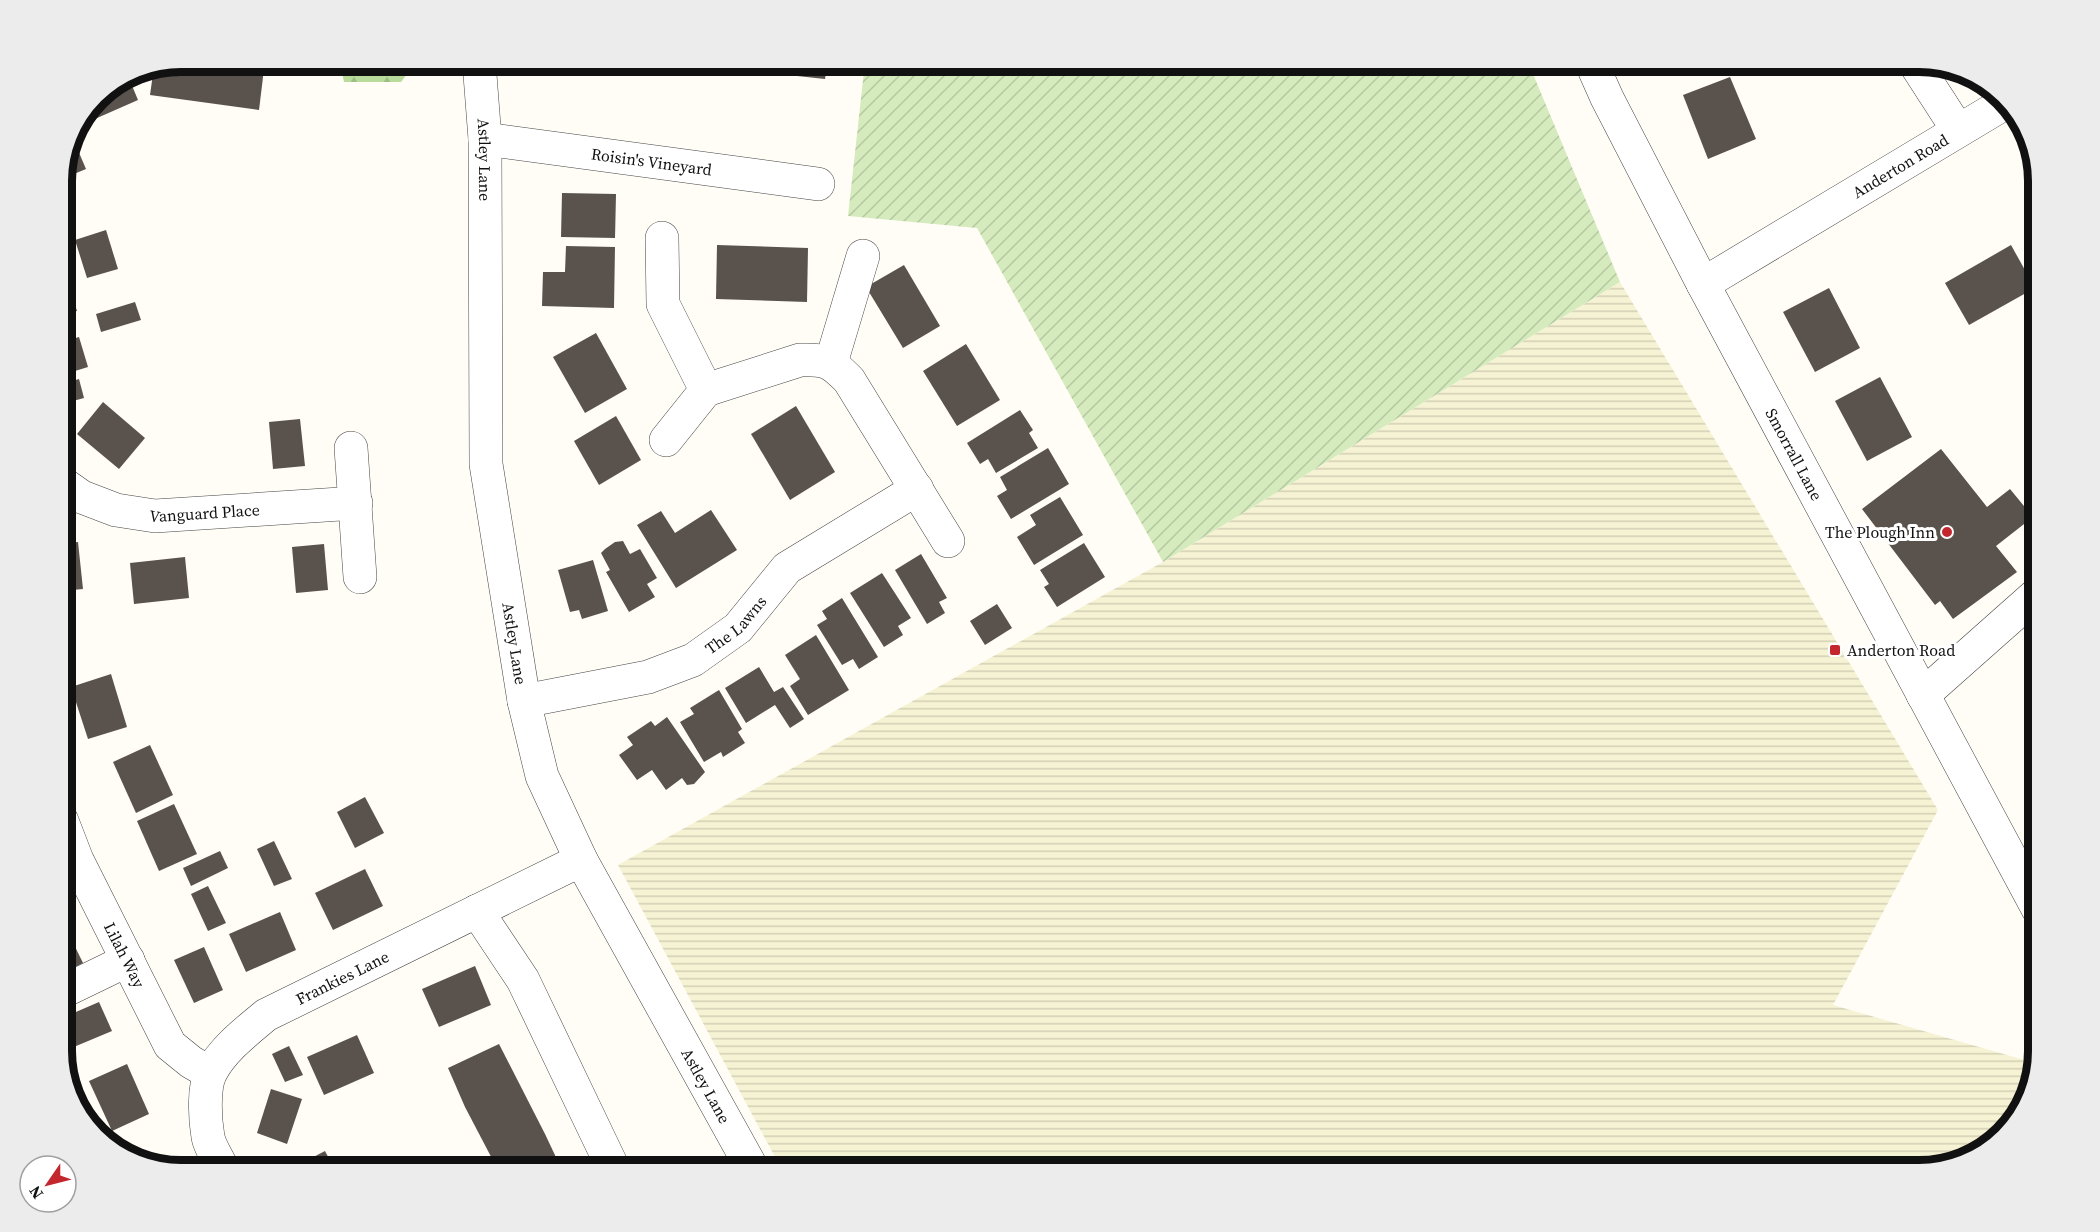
<svg xmlns="http://www.w3.org/2000/svg" width="2100" height="1232" viewBox="0 0 2100 1232" font-family="'Source Serif 4',serif">
<defs>
<pattern id="farmland-rules" width="6" height="5" patternUnits="userSpaceOnUse" patternTransform="scale(1.5)"><rect width="6" height="5" fill="#f6f3d4"/><path d="M0 2.5h6" fill="none" stroke="#d2cfb5"/></pattern>
<pattern id="forest-firs" width="22" height="20" patternUnits="userSpaceOnUse" patternTransform="scale(1.5)"><rect width="22" height="20" fill="#b9dc9c"/><path d="M5 1l3.5 6h-7zM16 11l3.5 6h-7z" fill="#9ebc85"/></pattern>
<pattern id="garden-furrows" width="10" height="10" patternUnits="userSpaceOnUse" patternTransform="scale(1.5)"><rect width="10" height="10" fill="#d5ebbd"/><path d="M-1 1l2-2M0 10L10 0M9 11l2-2" fill="none" stroke="#b6c8a1"/></pattern>
</defs>
<rect width="100%" height="100%" fill="#fffdf5"/>
<!-- farmland -->
<polygon fill="url(#farmland-rules)" points="1620,282 1938,810 1833,1005 2035,1063 2023,1111 1979,1154 1920,1170 782,1170 618,865 1163,562"/>
<!-- forest -->
<polygon fill="url(#forest-firs)" points="340,62 416,62 401,82 344,82"/>
<!-- garden -->
<polygon fill="url(#garden-furrows)" points="865,62 1528,62 1620,282 1163,562 977,228 848,216"/>
<!-- building -->
<g fill="#5a524d">
<polygon points="181,62 207,62 264,69 259,110 150,95 154,67"/>
<polygon points="793,62 843,62 842,68 827,66 825,79 797,76 798,64 793,63"/>
<polygon points="1669,62 1706,62 1673,73"/>
<polygon points="128,76 138,100 88,122 84,115 97,96"/>
<polygon points="1730,77 1756,139 1708,159 1683,95"/>
<polygon points="71,134 86,169 62,179 62,173"/>
<polygon points="562,193 616,194 615,238 561,237"/>
<polygon points="2038,218 2038,249 2025,226"/>
<polygon points="106,230 118,269 87,278 75,240"/>
<polygon points="717,245 808,248 807,302 716,299"/>
<polygon points="2011,245 2035,288 1969,325 1945,283"/>
<polygon points="566,246 615,247 614,308 542,306 543,272 565,272"/>
<polygon points="904,265 940,326 903,348 866,287"/>
<polygon points="67,280 77,311 62,315 62,282"/>
<polygon points="1829,288 1860,348 1815,372 1783,312"/>
<polygon points="135,302 141,320 101,332 96,314"/>
<polygon points="596,333 627,389 585,413 553,357"/>
<polygon points="79,337 88,367 62,375 62,342"/>
<polygon points="966,344 1000,400 957,426 923,371"/>
<polygon points="1880,377 1912,437 1867,461 1835,401"/>
<polygon points="79,379 84,398 62,404 62,384"/>
<polygon points="103,402 145,438 119,469 77,434"/>
<polygon points="796,406 835,472 790,500 751,434"/>
<polygon points="1020,410 1033,430 1029,433 1038,448 996,473 988,459 980,464 967,443"/>
<polygon points="616,416 641,460 599,485 574,441"/>
<polygon points="300,419 305,466 273,469 269,422"/>
<polygon points="1048,448 1069,484 1011,519 997,496 1007,490 1000,477"/>
<polygon points="1941,449 1987,507 2010,489 2033,517 1996,546 2017,572 1953,619 1940,601 1935,605 1862,509"/>
<polygon points="1060,497 1083,535 1034,565 1017,537 1036,525 1030,515"/>
<polygon points="711,510 737,550 676,588 637,525 661,511 675,533"/>
<polygon points="623,541 630,554 640,549 657,578 647,584 655,597 629,612 606,572 610,570 601,553 605,549 615,542"/>
<polygon points="78,542 83,589 62,591 62,544"/>
<polygon points="1084,543 1105,577 1057,607 1044,587 1049,584 1040,570"/>
<polygon points="324,544 328,590 296,593 292,547"/>
<polygon points="921,554 947,598 939,602 945,613 927,624 895,570"/>
<polygon points="185,557 189,598 134,604 130,563"/>
<polygon points="593,560 608,611 582,619 579,610 570,612 558,570"/>
<polygon points="882,573 911,618 898,626 903,635 884,647 850,593"/>
<polygon points="842,598 878,657 859,669 853,659 842,665 817,625 827,619 822,611"/>
<polygon points="997,604 1012,628 985,645 970,621"/>
<polygon points="816,635 849,690 808,715 790,686 800,679 785,655"/>
<polygon points="759,667 774,692 783,687 804,719 790,728 775,705 746,723 725,688"/>
<polygon points="111,674 127,727 88,739 71,687"/>
<polygon points="719,690 742,729 738,732 745,743 723,757 721,752 704,762 680,722 694,714 690,708"/>
<polygon points="667,717 705,772 694,784 687,785 682,778 666,790 652,770 637,780 619,755 633,745 627,737 651,721 655,726"/>
<polygon points="150,745 173,795 136,813 113,762"/>
<polygon points="365,797 384,833 355,848 337,812"/>
<polygon points="174,804 197,854 159,871 137,821"/>
<polygon points="274,841 292,879 274,886 257,849"/>
<polygon points="220,851 228,868 191,886 183,868"/>
<polygon points="365,869 383,906 333,930 315,893"/>
<polygon points="208,886 226,923 208,931 191,894"/>
<polygon points="280,912 296,950 246,972 229,934"/>
<polygon points="64,924 83,963 62,974 62,925"/>
<polygon points="204,947 223,990 194,1003 174,960"/>
<polygon points="475,966 491,1005 439,1027 422,989"/>
<polygon points="99,1002 112,1031 69,1049 62,1032 62,1018"/>
<polygon points="357,1035 374,1073 324,1095 307,1057"/>
<polygon points="499,1044 545,1134 562,1170 498,1170 465,1107 448,1068"/>
<polygon points="289,1046 303,1075 285,1082 272,1054"/>
<polygon points="127,1064 149,1114 112,1131 89,1081"/>
<polygon points="271,1089 302,1099 287,1144 257,1133"/>
<polygon points="325,1151 334,1168 329,1170 300,1170 298,1165"/>
</g>
<g fill="none" stroke-linecap="round" stroke-linejoin="round">
<defs>
<g id="minor">
<path id="s1" d="M479 62 485 139 486 464 524 701 542 776 581 860 753 1170"/>
<path id="s2" d="M1591 62 1607 98 1703 284 2038 909"/>
<polyline points="1914,62 1958,130"/>
<path id="s3" d="M485 139 818 184"/>
<polyline points="662,238 663,304 706,390 666,440"/>
<path id="s4" d="M1703 284 2005 103"/>
<polyline points="831,363 863,256"/>
<path d="M706 390 800 360C827 359 831 362 849 380L948 541"/>
<polyline points="351,448 360,577"/>
<path id="s5" d="M62 483 82 497 116 510 155 516 356 503"/>
<polyline points="1923,695 2038,593"/>
<path id="s6" d="M524 701 648 677 693 660 738 628 787 568 917 489"/>
<path id="s7" d="M62 821 77 860 170 1045 191 1062 210 1073"/>
<polyline points="477,911 523,980 614,1170"/>
<polyline points="62,992 128,960"/>
<path id="s8" d="M223 1170C219 1160 210 1148 208 1137 205 1120 203 1087 211 1072 223 1049 247 1031 266 1015L581 860"/>
</g>
</defs>
<!-- minor casing -->
<use href="#minor" stroke="#444" stroke-width="34"/>
<!-- minor -->
<use href="#minor" stroke="#fff" stroke-width="33"/>
</g>
<!-- markers -->
<g fill="#c4262e" stroke="#fff" stroke-width="2">
<circle cx="1947" cy="532" r="6"/>
<rect x="1829" y="644" width="12" height="12" rx="3"/>
</g>
<g text-anchor="middle" dominant-baseline="central" stroke-width="6" stroke-linejoin="round" paint-order="stroke">
<!-- street labels -->
<g font-size="16" fill="#111" stroke="#fff">
<text stroke="none"><textPath href="#s1" startOffset="98">Astley Lane</textPath></text>
<text stroke="none"><textPath href="#s3" startOffset="168">Roisin's Vineyard</textPath></text>
<text stroke="none"><textPath href="#s4" startOffset="230">Anderton Road</textPath></text>
<text stroke="none"><textPath href="#s2" startOffset="442">Smorrall Lane</textPath></text>
<text stroke="none"><textPath href="#s5" startOffset="150">Vanguard Place</textPath></text>
<text stroke="none"><textPath href="#s6" startOffset="230">The Lawns</textPath></text>
<text stroke="none"><textPath href="#s1" startOffset="584">Astley Lane</textPath></text>
<text stroke="none"><textPath href="#s7" startOffset="148">Lilah Way</textPath></text>
<text stroke="none"><textPath href="#s8" startOffset="267">Frankies Lane</textPath></text>
<text stroke="none"><textPath href="#s1" startOffset="1070">Astley Lane</textPath></text>
</g>
<!-- poi labels -->
<g font-size="16" fill="#111" stroke="#fff" text-anchor="end">
<text x="1935" y="532">The Plough Inn</text>
<text x="1847" y="650" text-anchor="start">Anderton Road</text>
</g>
</g>
<!-- crop -->
<path d="M0 0H2100V1232H0ZM181 72H1919A109 109 0 0 1 2028 181V1051A109 109 0 0 1 1919 1160H181A109 109 0 0 1 72 1051V181A109 109 0 0 1 181 72Z" fill="#ececec" fill-rule="evenodd"/>
<path fill="none" stroke="#111" stroke-width="8" d="M181 72H1919A109 109 0 0 1 2028 181V1051A109 109 0 0 1 1919 1160H181A109 109 0 0 1 72 1051V181A109 109 0 0 1 181 72Z"/>
<!-- north arrow -->
<g transform="translate(48 1184) rotate(235)"><circle r="28" fill="#ffffff" stroke="#a0a0a0" stroke-width="1.5"/>
<path d="M0-4.5L10 22L0 15L-10 22Z" fill="#c4262e"/>
<text y="-9" font-size="16" font-weight="bold" text-anchor="middle" fill="#111111">N</text>
</g>
</svg>
